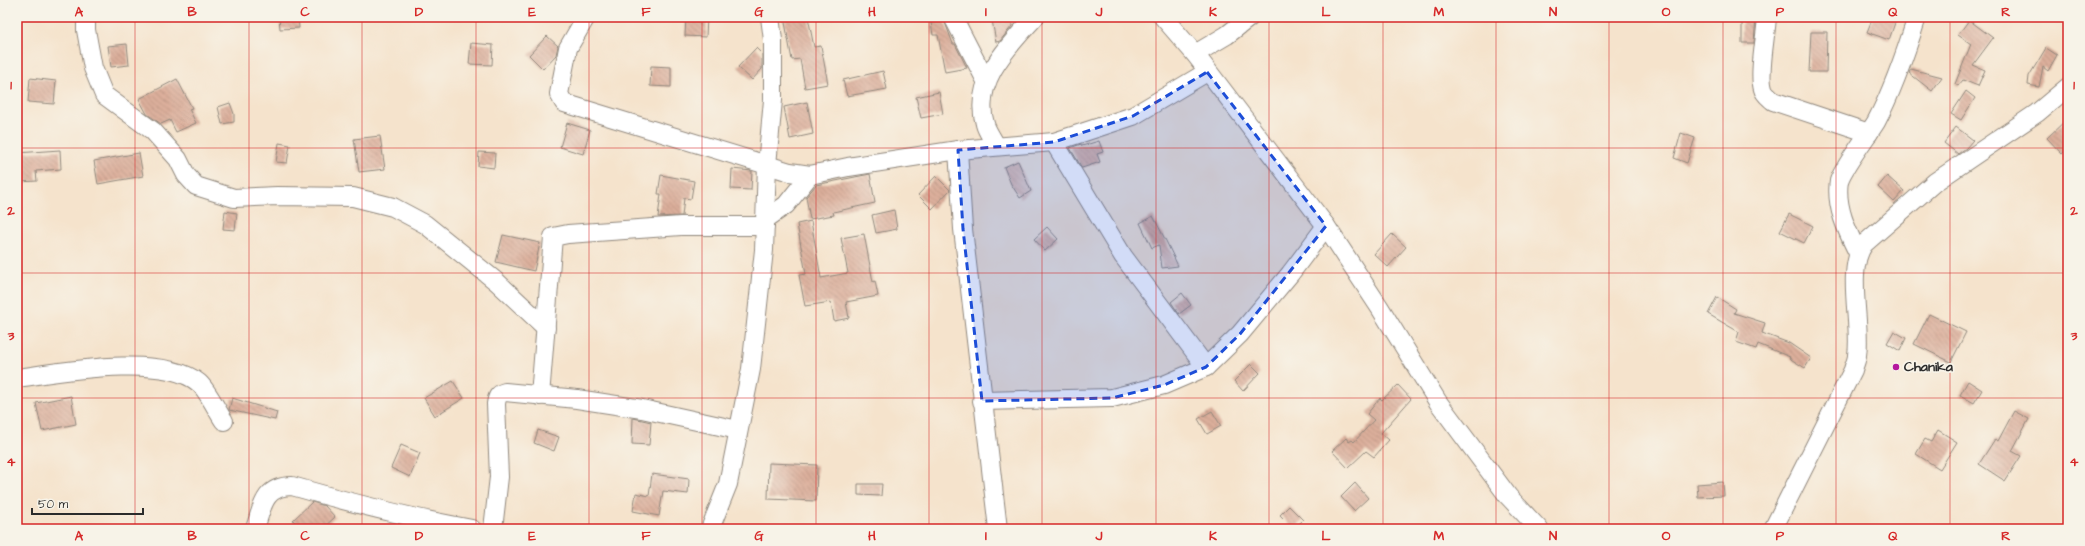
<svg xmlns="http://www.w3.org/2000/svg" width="2085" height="546" viewBox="0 0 2085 546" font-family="'Architects Daughter',sans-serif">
<defs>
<pattern id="building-back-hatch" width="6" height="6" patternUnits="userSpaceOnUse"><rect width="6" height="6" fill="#dcaf9b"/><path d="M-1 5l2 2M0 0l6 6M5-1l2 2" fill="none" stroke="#b38f7f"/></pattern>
</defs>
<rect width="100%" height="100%" fill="#f7f3e8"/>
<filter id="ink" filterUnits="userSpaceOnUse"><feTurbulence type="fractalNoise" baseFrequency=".025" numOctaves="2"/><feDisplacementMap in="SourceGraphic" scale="8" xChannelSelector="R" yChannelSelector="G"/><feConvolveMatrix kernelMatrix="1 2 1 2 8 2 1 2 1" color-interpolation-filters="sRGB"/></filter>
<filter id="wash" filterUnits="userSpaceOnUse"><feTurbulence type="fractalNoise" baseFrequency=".012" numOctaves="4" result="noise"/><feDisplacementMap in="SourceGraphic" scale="16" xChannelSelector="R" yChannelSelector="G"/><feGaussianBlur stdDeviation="0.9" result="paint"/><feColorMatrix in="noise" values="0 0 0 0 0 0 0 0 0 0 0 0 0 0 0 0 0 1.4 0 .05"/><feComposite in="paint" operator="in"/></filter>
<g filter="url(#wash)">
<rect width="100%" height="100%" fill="#f5e3cc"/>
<g id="blocks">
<!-- building -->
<g fill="url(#building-back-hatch)">
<polygon points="279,17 298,17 299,28 280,29"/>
<polygon points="686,17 707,17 706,37 685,36"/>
<polygon points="784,17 808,17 814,47 821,46 828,84 805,88 800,59 792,60"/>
<polygon points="930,17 943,17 953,44 955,44 967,68 945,72 938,35 933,35"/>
<polygon points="1011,17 1012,26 1000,41 996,42 992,20"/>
<polygon points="1742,17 1756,17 1754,43 1742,43"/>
<polygon points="1873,17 1897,17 1889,40 1867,32"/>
<polygon points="1969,20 1993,38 1973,65 1985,70 1978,86 1963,80 1958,86 1955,84 1971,44 1958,35"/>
<polygon points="1811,32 1827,32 1826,72 1809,72"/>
<polygon points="547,36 558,46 556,55 543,69 529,55"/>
<polygon points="471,43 493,45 492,65 469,64"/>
<polygon points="127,44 129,65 111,67 108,46"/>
<polygon points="756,48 762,54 762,69 752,80 738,67"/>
<polygon points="2046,48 2057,55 2048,71 2043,67 2039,87 2028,85 2029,76"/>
<polygon points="651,66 671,67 671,87 650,86"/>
<polygon points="1911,69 1942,77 1932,91 1909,73"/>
<polygon points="883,71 887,89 847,96 843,80"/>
<polygon points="30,78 56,81 54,104 28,102"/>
<polygon points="177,79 192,108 189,109 196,123 176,132 170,120 161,124 147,114 139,99"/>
<polygon points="1966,91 1975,98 1961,120 1951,114"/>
<polygon points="939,92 943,114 921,118 916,97"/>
<polygon points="807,102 813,134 790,139 784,107"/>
<polygon points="230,103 234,114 234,122 222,124 218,107"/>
<polygon points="2068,118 2068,148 2062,154 2047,138"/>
<polygon points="567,123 590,130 583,154 560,147"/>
<polygon points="1956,127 1973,140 1966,148 1958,154 1944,143"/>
<polygon points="1681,133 1695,138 1687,163 1674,158"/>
<polygon points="380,136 385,169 359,172 354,139"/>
<polygon points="1099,141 1103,152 1097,154 1100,162 1082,168 1070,148 1081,144 1082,146"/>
<polygon points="279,143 290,145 287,163 276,162"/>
<polygon points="60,150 61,169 36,171 37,181 19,182 19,176 17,177 17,153"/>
<polygon points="479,152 495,153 494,168 478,166"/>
<polygon points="139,153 143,176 98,184 94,161"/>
<polygon points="1018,161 1031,191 1020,198 1011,184 1004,167"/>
<polygon points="732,169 752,171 751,190 731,189"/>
<polygon points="870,174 875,203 833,212 834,215 810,219 806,197 816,185"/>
<polygon points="661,175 694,181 691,199 684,198 682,216 658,217 661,194 658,194"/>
<polygon points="936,176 950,190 932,209 918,195"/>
<polygon points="1887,176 1904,191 1894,202 1878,187"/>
<polygon points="894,210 897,229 876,233 872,215"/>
<polygon points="225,211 237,213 235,230 223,229"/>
<polygon points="1789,214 1813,226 1804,243 1780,231"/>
<polygon points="1153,216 1166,241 1178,266 1162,268 1159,245 1152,248 1140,223"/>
<polygon points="811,221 821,278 848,273 841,238 864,234 873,282 875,281 878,296 846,302 849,318 834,321 831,302 805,306 799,275 806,274 797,224"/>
<polygon points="1047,227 1058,239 1045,251 1034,239"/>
<polygon points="1392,234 1406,247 1388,267 1374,254"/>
<polygon points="503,235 540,243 534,271 496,262"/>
<polygon points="1182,293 1191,305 1179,314 1171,302"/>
<polygon points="1717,297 1736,309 1734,313 1765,323 1762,333 1789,343 1811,358 1805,368 1789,358 1790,357 1758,344 1756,349 1736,342 1739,332 1708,314"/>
<polygon points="1929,314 1966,332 1951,362 1914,344"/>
<polygon points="1894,331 1906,338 1900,351 1887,343"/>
<polygon points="1251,364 1260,373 1243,391 1234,381"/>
<polygon points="453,381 464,398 435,416 424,398"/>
<polygon points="1968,381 1982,390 1974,403 1960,395"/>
<polygon points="1398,385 1411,399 1381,433 1389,440 1374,457 1366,451 1348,468 1332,451 1346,438 1349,442 1352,440 1354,442 1374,420 1367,414 1380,398 1382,400"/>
<polygon points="71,396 76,424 42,431 36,403"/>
<polygon points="232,398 277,412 275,420 229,410"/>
<polygon points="1212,411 1221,426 1207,434 1198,419"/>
<polygon points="2014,411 2029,419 2012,451 2021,456 2005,481 1979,464 1995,439 1998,441"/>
<polygon points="633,418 651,422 649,445 632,444"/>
<polygon points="538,430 559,437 554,451 534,443"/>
<polygon points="1938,430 1957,442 1940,469 1916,454 1925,439 1931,442"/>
<polygon points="401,445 420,453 410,477 391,468"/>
<polygon points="769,463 817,465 816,501 768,499"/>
<polygon points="652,474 689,479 688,494 663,491 659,516 633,511 636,493 649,496"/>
<polygon points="1723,482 1724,496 1698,497 1697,484"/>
<polygon points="1355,483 1368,498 1354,511 1341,497"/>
<polygon points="858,484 882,484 881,496 858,495"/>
<polygon points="312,502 325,506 335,517 322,529 301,529 293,520"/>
<polygon points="1289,506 1303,520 1294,529 1280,515"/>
</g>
</g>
</g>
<g filter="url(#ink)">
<use href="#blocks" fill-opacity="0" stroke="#90877c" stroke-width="1"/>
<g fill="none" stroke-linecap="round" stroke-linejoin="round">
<defs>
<g id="minor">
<polyline points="86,17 86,30 93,68 104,95 153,131 178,159 186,175 196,186 234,198 277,196 353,197 393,207 425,224 497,282 546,328"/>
<polyline points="586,17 568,48 559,94 564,103 790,172 810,175 848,167 958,150 1054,142 1133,116 1207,72"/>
<polyline points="953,17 986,81"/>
<polyline points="1163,17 1195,54 1326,226 1380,308 1438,402 1508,496 1539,529"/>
<path d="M1767 17C1766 35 1758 74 1763 89 1764 94 1770 98 1773 101L1869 133"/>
<polyline points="1195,54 1227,35 1250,17"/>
<polyline points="1054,142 1123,256 1206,367"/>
<path d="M996 146C993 139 987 132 985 124 972 81 1009 46 1035 17"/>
<polyline points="958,150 963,229 998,529"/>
<polyline points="766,219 786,205 810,175"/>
<path d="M1858 253C1847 231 1835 206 1839 181 1842 169 1868 135 1876 122 1893 90 1906 52 1917 17"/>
<path d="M17 378C61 372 163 353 199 383 208 391 217 411 224 421"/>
<polyline points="540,396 553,237 568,234 681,226 765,226"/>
<polyline points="982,401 1112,398 1164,385 1206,367 1240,334 1290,274 1326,226"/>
<path d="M255 529C262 507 264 486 292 486 351 503 411 518 472 529"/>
<path d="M493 529 499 477 496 404C497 397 498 394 505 392L577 399 642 409 738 430"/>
<polyline points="710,529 728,484 751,369 764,250 767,165 773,100 773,40 770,17"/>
<path d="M1773 529 1853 370C1854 365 1857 360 1857 355 1862 323 1845 270 1864 244L1935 182 2037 113 2068 87"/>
</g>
</defs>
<!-- minor casing -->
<use href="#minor" stroke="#90877c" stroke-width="20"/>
<!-- minor -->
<use href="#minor" stroke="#fff" stroke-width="18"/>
</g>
</g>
<!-- marked area -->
<path fill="#1d4ed8" fill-opacity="0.2" stroke="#1d4ed8" stroke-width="3" stroke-dasharray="8 5" stroke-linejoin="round" d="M1207 72 1326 226 1240 334 1206 367 1164 385 1112 398 982 401 963 229 958 150 1054 142 1133 116Z"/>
<!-- grid -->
<path fill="none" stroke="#d62828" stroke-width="1" stroke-opacity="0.55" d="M135 17V529M249 17V529M362 17V529M476 17V529M589 17V529M702 17V529M816 17V529M929 17V529M1042 17V529M1156 17V529M1269 17V529M1383 17V529M1496 17V529M1609 17V529M1723 17V529M1836 17V529M1950 17V529M17 148H2068M17 273H2068M17 398H2068"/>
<!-- markers -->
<circle fill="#b5179e" stroke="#f7f3e8" stroke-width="1.5" cx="1896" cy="367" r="4"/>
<g text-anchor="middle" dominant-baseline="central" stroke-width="3.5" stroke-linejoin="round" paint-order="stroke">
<!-- poi labels -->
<g font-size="14" font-weight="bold" fill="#2b2b2b" stroke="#f7f3e8" text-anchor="start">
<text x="1904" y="367">Chanika</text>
</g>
</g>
<!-- margin -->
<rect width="2085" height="546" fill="none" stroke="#f7f3e8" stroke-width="44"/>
<!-- scale -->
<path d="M32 508v6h111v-6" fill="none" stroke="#2b2b2b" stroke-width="2"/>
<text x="38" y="508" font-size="12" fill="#2b2b2b" stroke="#f7f3e8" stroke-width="3" paint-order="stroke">50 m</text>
<rect x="22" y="22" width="2041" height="502" fill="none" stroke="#d62828" stroke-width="1.5"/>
<g font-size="13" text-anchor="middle" font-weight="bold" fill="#d62828">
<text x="79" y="16">A</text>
<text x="192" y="16">B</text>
<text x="305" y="16">C</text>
<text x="419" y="16">D</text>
<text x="532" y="16">E</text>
<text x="646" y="16">F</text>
<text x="759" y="16">G</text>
<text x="872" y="16">H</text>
<text x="986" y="16">I</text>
<text x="1099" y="16">J</text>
<text x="1213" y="16">K</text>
<text x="1326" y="16">L</text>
<text x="1439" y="16">M</text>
<text x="1553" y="16">N</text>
<text x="1666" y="16">O</text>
<text x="1780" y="16">P</text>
<text x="1893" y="16">Q</text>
<text x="2006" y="16">R</text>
<text x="11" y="89">1</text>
<text x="2074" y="89">1</text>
<text x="11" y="215">2</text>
<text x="2074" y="215">2</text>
<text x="11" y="340">3</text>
<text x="2074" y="340">3</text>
<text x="11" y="466">4</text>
<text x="2074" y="466">4</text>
<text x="79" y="540">A</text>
<text x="192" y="540">B</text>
<text x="305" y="540">C</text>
<text x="419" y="540">D</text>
<text x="532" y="540">E</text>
<text x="646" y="540">F</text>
<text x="759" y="540">G</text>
<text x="872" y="540">H</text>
<text x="986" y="540">I</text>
<text x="1099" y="540">J</text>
<text x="1213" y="540">K</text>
<text x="1326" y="540">L</text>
<text x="1439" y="540">M</text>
<text x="1553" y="540">N</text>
<text x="1666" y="540">O</text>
<text x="1780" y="540">P</text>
<text x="1893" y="540">Q</text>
<text x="2006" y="540">R</text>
</g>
</svg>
